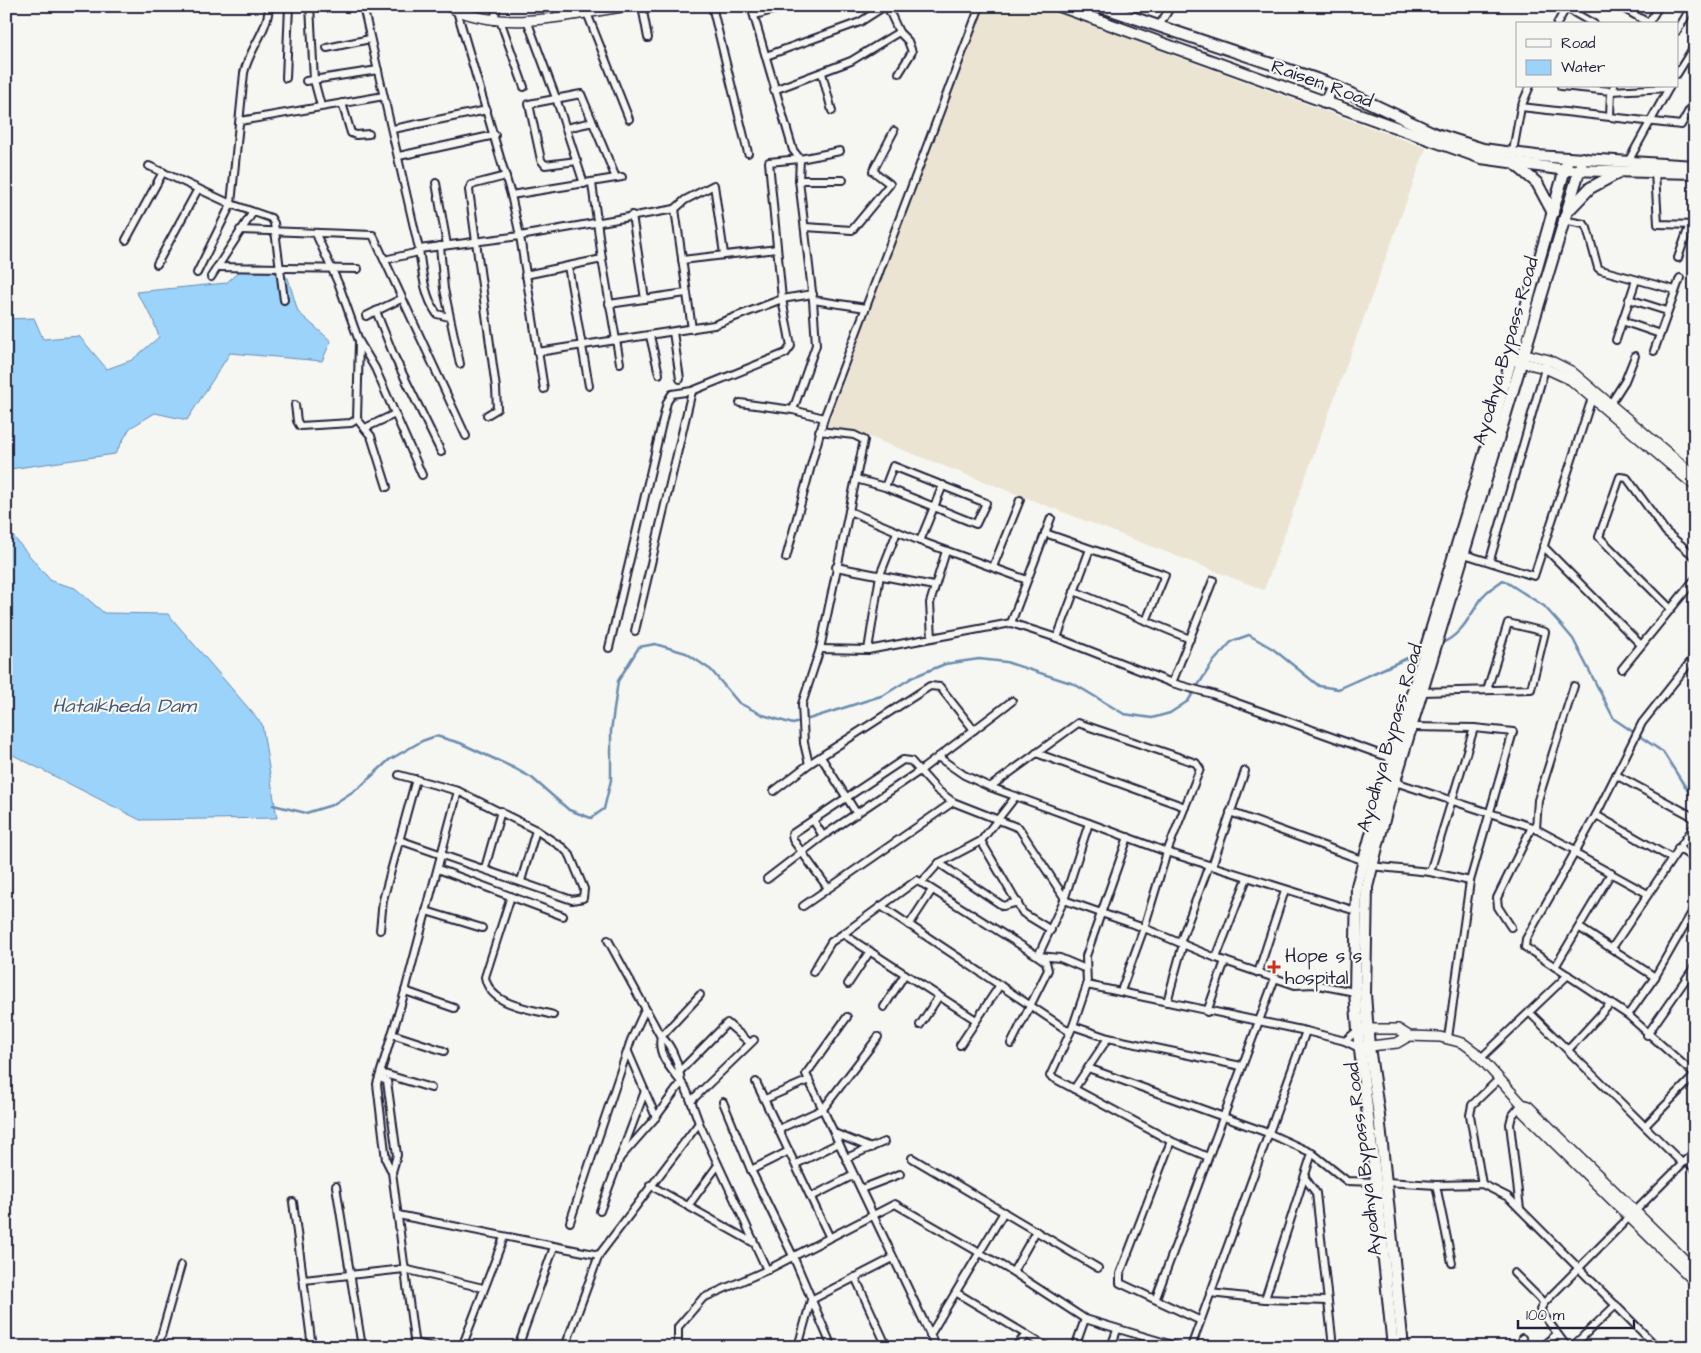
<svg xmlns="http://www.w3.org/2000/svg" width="1701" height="1353" viewBox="0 0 1701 1353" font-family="'Architects Daughter',sans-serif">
<rect width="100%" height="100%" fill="#f6f6f2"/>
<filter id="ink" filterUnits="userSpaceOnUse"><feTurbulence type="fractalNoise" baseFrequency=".02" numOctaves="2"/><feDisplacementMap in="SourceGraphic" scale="10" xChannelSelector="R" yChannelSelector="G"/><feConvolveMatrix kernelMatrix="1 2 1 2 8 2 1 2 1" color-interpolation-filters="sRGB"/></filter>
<g filter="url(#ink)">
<!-- built -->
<polygon fill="#ece4d2" points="982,6 1039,6 1426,148 1264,590 859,433 827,427"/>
<!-- water -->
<g fill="#9bd3fa" stroke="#6b8cae">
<polygon points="249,263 261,263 288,278 298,312 331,341 322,361 230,353 187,420 155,413 130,428 115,454 10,469 6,496 6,319 34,318 43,339 79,336 107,369 132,360 159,337 152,317 136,292 226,283"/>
<polygon points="6,528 51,581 75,588 104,613 168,614 262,724 277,818 140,820 13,755 6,756"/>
</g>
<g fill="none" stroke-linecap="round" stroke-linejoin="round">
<!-- stream -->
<g stroke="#6b8cae" stroke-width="2.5">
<path d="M1440 644C1463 635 1470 614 1484 595 1489 589 1497 585 1503 580L1544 606 1562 626 1573 639 1614 719 1663 752 1695 802"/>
<polyline points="273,805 306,813 332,805 360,787 389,760 422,741 436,736 460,743 514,768 532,778 569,810 591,818 604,809 611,780 611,731 618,681 639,647 655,644 686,653 711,670 739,703 763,715 793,724 884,695 913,677 945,664 979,659 1006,662 1074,684 1124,714 1152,718 1170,713 1188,701 1213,662 1232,641 1249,635 1273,649 1319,686 1338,689 1421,652"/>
</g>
<defs>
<g id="street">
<polyline points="310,6 314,80 321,106"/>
<polyline points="363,6 419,249 520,236 675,209 692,329"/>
<polyline points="642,6 648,38"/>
<polyline points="712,6 748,153"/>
<polyline points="751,6 793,150 800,159 799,180 813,300 816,345 793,410"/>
<polyline points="887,6 899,32 908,41 912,52 899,73"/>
<polyline points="1619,6 1649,23"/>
<polyline points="1686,6 1695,12"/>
<polyline points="1566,8 1594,24"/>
<polyline points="457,11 511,195 520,236 544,389"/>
<polyline points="587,13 629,119"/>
<polyline points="755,15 787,6"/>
<polyline points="500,20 524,87"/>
<polyline points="527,20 556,98 584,184"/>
<polyline points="494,21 497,6"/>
<polyline points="1557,24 1567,6"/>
<polyline points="1648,24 1659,6"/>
<polyline points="1159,26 1171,6"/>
<polyline points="1677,31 1690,9"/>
<polyline points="327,48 370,39"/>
<polyline points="766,56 860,22 885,6"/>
<polyline points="822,73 832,111"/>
<polyline points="1677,74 1695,45"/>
<polyline points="286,78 289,6"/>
<polyline points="306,81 378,70"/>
<polyline points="1561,86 1611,91 1669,88"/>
<polyline points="774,90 851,61 899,32"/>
<polyline points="342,103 351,133 356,135 369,134"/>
<polyline points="1521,107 1681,125 1695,100"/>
<polyline points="1610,116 1611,91 1614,86"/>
<polyline points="240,121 384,96"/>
<polyline points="566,128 593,122"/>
<polyline points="393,129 487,110"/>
<polyline points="1513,151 1521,107 1530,86"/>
<polyline points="399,156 495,135"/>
<polyline points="1629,160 1670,86"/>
<polyline points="577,161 545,165 541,160 529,104 581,94 616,178"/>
<polyline points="149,166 231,204 271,218 274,223 284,300"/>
<polyline points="1655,172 1658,224 1695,225"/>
<polyline points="799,180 843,180"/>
<polyline points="436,183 447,245"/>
<polyline points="592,183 602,259 620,363"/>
<polyline points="511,195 622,177"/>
<polyline points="675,209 685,200 714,185 724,254"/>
<polyline points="632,215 645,299"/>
<polyline points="1562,220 1584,224 1587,228 1598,268 1601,270 1675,290"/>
<polyline points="805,227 852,230 890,184 873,171 894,131"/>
<polyline points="240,230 373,235 466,436"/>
<polyline points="316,234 339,285 359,341 375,368 422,475"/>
<polyline points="126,240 163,172"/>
<polyline points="440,246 444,289 460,364"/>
<path d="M419 249C422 270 424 296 437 314L449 317"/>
<polyline points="1678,258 1690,224"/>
<polyline points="384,260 419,252"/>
<polyline points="682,260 777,249"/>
<polyline points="157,264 198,189"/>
<polyline points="568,266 589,386"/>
<polyline points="217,267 358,269"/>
<path d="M197 273 231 204 244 73C249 49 268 31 269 6"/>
<polyline points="525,275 602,259"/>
<polyline points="211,277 253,212"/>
<polyline points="1629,299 1667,311"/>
<polyline points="813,300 866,308"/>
<polyline points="609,304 686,293"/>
<polyline points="376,311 394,356 441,452"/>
<polyline points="366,316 401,299"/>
<polyline points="1622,321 1660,334"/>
<polyline points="673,332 680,379"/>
<polyline points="650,336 659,374"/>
<polyline points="1616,340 1636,280"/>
<polyline points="1654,351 1680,278"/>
<polyline points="538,352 714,325 782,299 813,294"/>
<polyline points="740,403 793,410 824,418"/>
<polyline points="295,405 297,421 300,426 351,423 357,419 359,342"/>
<polyline points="1609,406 1625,381 1635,356"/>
<polyline points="487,415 497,409 496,388 469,190 471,185 506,176"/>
<polyline points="357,419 371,436 387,487"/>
<polyline points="365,428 395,414"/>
<polyline points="856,479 885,487 976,524 986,503 893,466 885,487"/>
<polyline points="849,511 920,541 1027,580"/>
<polyline points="1045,533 1165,575 1146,621"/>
<polyline points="920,541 943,485"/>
<polyline points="1543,546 1641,645"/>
<polyline points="1464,554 1534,576 1593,395"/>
<polyline points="786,558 824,418 980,6"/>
<polyline points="1490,560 1546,365"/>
<polyline points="836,567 934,586"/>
<polyline points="993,567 1020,500"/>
<polyline points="1074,591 1190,639"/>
<polyline points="1670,608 1599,537 1620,477 1627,478 1666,532 1695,557"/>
<polyline points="1011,623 1051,518"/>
<polyline points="635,631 692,391"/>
<polyline points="932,638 930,603 946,551"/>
<polyline points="1057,638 1090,549"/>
<polyline points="609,648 667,402 672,394 692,391 786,353 791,346 782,299 769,162 800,159 840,151"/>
<polyline points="820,649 868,650 1011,623 1057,638 1172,683 1212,694 1396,760"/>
<polyline points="868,650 880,575 897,532"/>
<polyline points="1695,656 1642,723 1596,815 1526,939 1525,947 1628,1015 1695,1075"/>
<polyline points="1622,669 1695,579"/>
<polyline points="1172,683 1213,580"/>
<polyline points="1422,692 1531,689 1545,632 1508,623 1487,690"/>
<polyline points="1412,727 1474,728 1513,732 1470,881 1448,1038"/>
<polyline points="1693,731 1695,729"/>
<polyline points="1036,753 1185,807"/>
<polyline points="821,757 857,814"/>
<polyline points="938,757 964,775 990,787 1089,823 1167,852 1359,912"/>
<polyline points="809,764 804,743 802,704 820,649 864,440 854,435 819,431"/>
<polyline points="399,775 458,791 405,991 377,1084 386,1160 392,1172 415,1347"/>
<polyline points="1616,775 1690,815 1695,821"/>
<polyline points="1392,781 1532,827 1575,850"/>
<polyline points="990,787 1078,723 1196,763 1200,769 1167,852 1144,928 1121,991"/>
<polyline points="774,791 809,764 930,686 940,687 974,730"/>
<polyline points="1230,812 1362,860"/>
<polyline points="1596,815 1671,858"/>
<polyline points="813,820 823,836"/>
<polyline points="1536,829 1538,800 1574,686"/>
<polyline points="399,840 572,900 583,898 584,889 570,855 563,848 536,830 458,791"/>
<polyline points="981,841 1023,913 1051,930"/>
<polyline points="1678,848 1695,859"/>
<polyline points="1574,853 1648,894"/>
<polyline points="939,863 1003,906 1018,902"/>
<polyline points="1212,866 1245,771"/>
<polyline points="1370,866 1430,872 1470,881"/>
<polyline points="485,868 501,811"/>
<polyline points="438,869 563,916"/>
<polyline points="1430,872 1474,728"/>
<polyline points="767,879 823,836 921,770 1012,701"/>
<polyline points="521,881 536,830"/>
<polyline points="921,883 939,863 981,841 1016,796"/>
<polyline points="828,888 793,840 792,834 903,760 911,761 937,790 953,802 1019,828 1064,897"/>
<path d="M511 896 485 977C490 1006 529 1008 553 1015"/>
<polyline points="1064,900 1144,928 1216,958 1295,985 1313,984 1355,992"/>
<polyline points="803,906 953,802"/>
<polyline points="881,906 1070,1032"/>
<polyline points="426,911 482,928"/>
<polyline points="909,925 932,890"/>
<polyline points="1511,927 1498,907 1497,898 1532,827"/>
<polyline points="1580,928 1655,977"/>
<polyline points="380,930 383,900 416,779"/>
<path d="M608 940 661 1037C673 1045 680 1069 681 1083L656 1117 619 1159"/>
<polyline points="1180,943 1209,865"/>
<polyline points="1612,948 1695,825"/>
<polyline points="1039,956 1060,958 1086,969"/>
<polyline points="1216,958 1247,878"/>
<polyline points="1555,967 1611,873"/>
<polyline points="813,972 831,942 843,934"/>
<polyline points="1258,973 1285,890"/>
<polyline points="848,984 870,951"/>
<polyline points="1087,985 1086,956 1128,837"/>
<polyline points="405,991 454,1008"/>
<polyline points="1167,1002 1183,944"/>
<polyline points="884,1007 905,974"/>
<polyline points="1207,1012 1225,961"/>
<polyline points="1530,1013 1682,1163"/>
<polyline points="1628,1015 1655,977 1695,907"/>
<polyline points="847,1017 806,1074 936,1347"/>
<polyline points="976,1020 843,934 917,880 1038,956 1064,900 1089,823"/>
<polyline points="920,1025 939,996"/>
<polyline points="1073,1026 1108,1038 1241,1066"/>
<polyline points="392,1034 444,1051"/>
<polyline points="1647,1035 1695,966"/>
<polyline points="1345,1041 1358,1030"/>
<polyline points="1011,1044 1048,970 1046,962 1038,956"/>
<polyline points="960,1045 1000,985"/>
<polyline points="1568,1050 1611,1003"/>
<polyline points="628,1052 656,1117"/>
<polyline points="1481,1058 1568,975"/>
<polyline points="1088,1068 1268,1133 1312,1153 1347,1181 1376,1182"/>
<polyline points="680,1071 727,1023 750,1043"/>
<polyline points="381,1073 431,1088"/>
<polyline points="380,1078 387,1081 397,1155 392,1172"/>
<polyline points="756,1082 830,1238"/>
<polyline points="1074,1089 1108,1038"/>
<polyline points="765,1099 809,1080"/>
<polyline points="691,1101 754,1040"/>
<polyline points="723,1102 751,1170 793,1256 832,1347"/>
<path d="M699 1123C695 1112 691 1100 686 1089 676 1073 656 1058 661 1037L700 995"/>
<polyline points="1645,1126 1695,1075"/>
<polyline points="779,1129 823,1109 878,1037"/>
<polyline points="834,1133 871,1148"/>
<polyline points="1171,1141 1120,1274 1120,1283 1199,1320"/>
<polyline points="1208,1157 1171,1141 1050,1076 1073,1026 1087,985 1306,1031 1345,1041 1359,1048"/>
<polyline points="846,1158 884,1142"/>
<polyline points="912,1158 1098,1268"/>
<polyline points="1686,1160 1695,1169"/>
<polyline points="796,1164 839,1143"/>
<polyline points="751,1170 789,1151"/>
<polyline points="1305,1178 1316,1193 1333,1347"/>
<polyline points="1386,1182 1436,1185 1482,1184 1508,1197 1657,1347"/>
<polyline points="1482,1184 1470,1115 1472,1105 1499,1079"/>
<polyline points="650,1185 752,1242"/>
<polyline points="1436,1185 1452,1263"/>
<polyline points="336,1186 362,1347"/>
<polyline points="861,1189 900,1174"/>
<polyline points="811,1197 854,1175"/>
<polyline points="293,1202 312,1347"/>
<polyline points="688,1206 718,1165"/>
<polyline points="1520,1209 1510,1124 1512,1116 1522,1104"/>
<polyline points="600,1211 645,1091"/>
<polyline points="398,1215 599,1255"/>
<polyline points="570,1222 631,1040 645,1010"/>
<polyline points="1013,1272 1036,1231"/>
<polyline points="1514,1273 1544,1303 1695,1151"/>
<polyline points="855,1277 887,1347"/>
<polyline points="304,1280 404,1269 483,1288"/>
<polyline points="957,1293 1047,1347"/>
<polyline points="1210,1293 1265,1299 1327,1301"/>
<polyline points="1156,1298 1275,978"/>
<polyline points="1265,1299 1312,1153"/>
<polyline points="1544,1303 1540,1310 1567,1347"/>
<polyline points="930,1335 1004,1212"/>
<polyline points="1522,1338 1527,1347"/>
<polyline points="414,1343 433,1347"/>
<polyline points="1575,1344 1616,1305"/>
<polyline points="158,1347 181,1265"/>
<polyline points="462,1347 504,1237"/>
<polyline points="518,1347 554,1247"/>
<polyline points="565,1347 599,1255 699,1123 767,1270"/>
<polyline points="678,1347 678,1327 703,1298 767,1270 895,1204 1013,1272 1085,1319 1179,1347"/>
<polyline points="798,1347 811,1300 893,1258"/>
<polyline points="1015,1347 1026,1335"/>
<polyline points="1075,1347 1085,1319"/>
<polyline points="1111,1347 1117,1330"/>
<polyline points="1191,1347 1306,1031"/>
<polyline points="1541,1347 1557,1334"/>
</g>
<g id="secondary">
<path d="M447 6C503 34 569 15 628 6"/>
<polyline points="1514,351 1549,360 1571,371 1695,476"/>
<polyline points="1516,361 1545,368 1571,380 1695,486"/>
<polyline points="1361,1029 1398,1029 1409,1036 1440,1037 1463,1043 1475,1052 1522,1104 1528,1106 1695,1270"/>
<polyline points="1362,1047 1397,1043 1409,1036"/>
<polyline points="1522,1104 1523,1112 1695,1282"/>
</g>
<g id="primary">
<polyline points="1059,6 1481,158 1566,170 1695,173"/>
<polyline points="1099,6 1328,83 1436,134 1483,149 1536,156 1695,166"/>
<polyline points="1325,103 1333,85"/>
<polyline points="1515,164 1537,183 1553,213"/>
<polyline points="1567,212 1590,188 1618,173"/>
<polyline points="1393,1347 1376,1182 1359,1042 1355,992 1357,886 1386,779 1483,459 1568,158"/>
<polyline points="1403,1347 1379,1116 1369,1047 1365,994 1367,887 1388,804 1583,158"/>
</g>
</defs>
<!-- street casing -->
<use href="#street" stroke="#22223b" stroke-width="10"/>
<!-- secondary casing -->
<use href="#secondary" stroke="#22223b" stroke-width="12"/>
<!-- primary casing -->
<use href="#primary" stroke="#22223b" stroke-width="14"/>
<!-- street -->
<use href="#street" stroke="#f6f6f2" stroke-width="6"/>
<!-- secondary -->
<use href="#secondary" stroke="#f6f6f2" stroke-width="9"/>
<!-- primary -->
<use href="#primary" stroke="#f6f6f2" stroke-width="10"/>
</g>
</g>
<!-- markers -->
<path fill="#c8321e" stroke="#f6f6f2" stroke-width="2" d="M1271.5 959.5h5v5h5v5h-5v5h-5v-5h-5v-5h5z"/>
<g text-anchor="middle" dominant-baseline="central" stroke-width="4.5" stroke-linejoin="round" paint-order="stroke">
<!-- street labels -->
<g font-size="19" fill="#22223b" stroke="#f6f6f2">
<text transform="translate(1322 84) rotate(20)">Raisen Road</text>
<text transform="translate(1506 351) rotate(-74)">Ayodhya Bypass Road</text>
<text transform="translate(1390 738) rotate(-74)">Ayodhya Bypass Road</text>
<text transform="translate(1364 1159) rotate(-97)">Ayodhya Bypass Road</text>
</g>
<!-- poi labels -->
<g font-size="19" fill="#22223b" stroke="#f6f6f2" text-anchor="start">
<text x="1285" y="956">Hope s s<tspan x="1285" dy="22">hospital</tspan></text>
</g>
<!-- water labels -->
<g font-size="20" font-style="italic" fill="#465774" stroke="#f6f6f2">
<text x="124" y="706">Hataikheda Dam</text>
</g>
</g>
<!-- margin -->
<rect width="1701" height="1353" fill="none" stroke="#f6f6f2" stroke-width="25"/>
<rect x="12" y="12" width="1676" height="1328" fill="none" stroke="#22223b" stroke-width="2" filter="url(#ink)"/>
<!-- legend -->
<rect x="1516" y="22" width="162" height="65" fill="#f6f6f2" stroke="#a1a1a9"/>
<rect x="1526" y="39" width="25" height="8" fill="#f6f6f2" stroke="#a1a1a9"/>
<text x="1561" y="48" font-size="15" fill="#22223b">Road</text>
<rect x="1526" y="60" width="25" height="15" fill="#9bd3fa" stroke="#a1a1a9"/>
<text x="1561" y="72" font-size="15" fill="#22223b">Water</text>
<!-- scale -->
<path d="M1518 1320v8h116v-8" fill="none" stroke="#22223b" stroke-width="2.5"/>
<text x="1526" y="1320" font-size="15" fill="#22223b" stroke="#f6f6f2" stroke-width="4" paint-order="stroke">100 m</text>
</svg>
